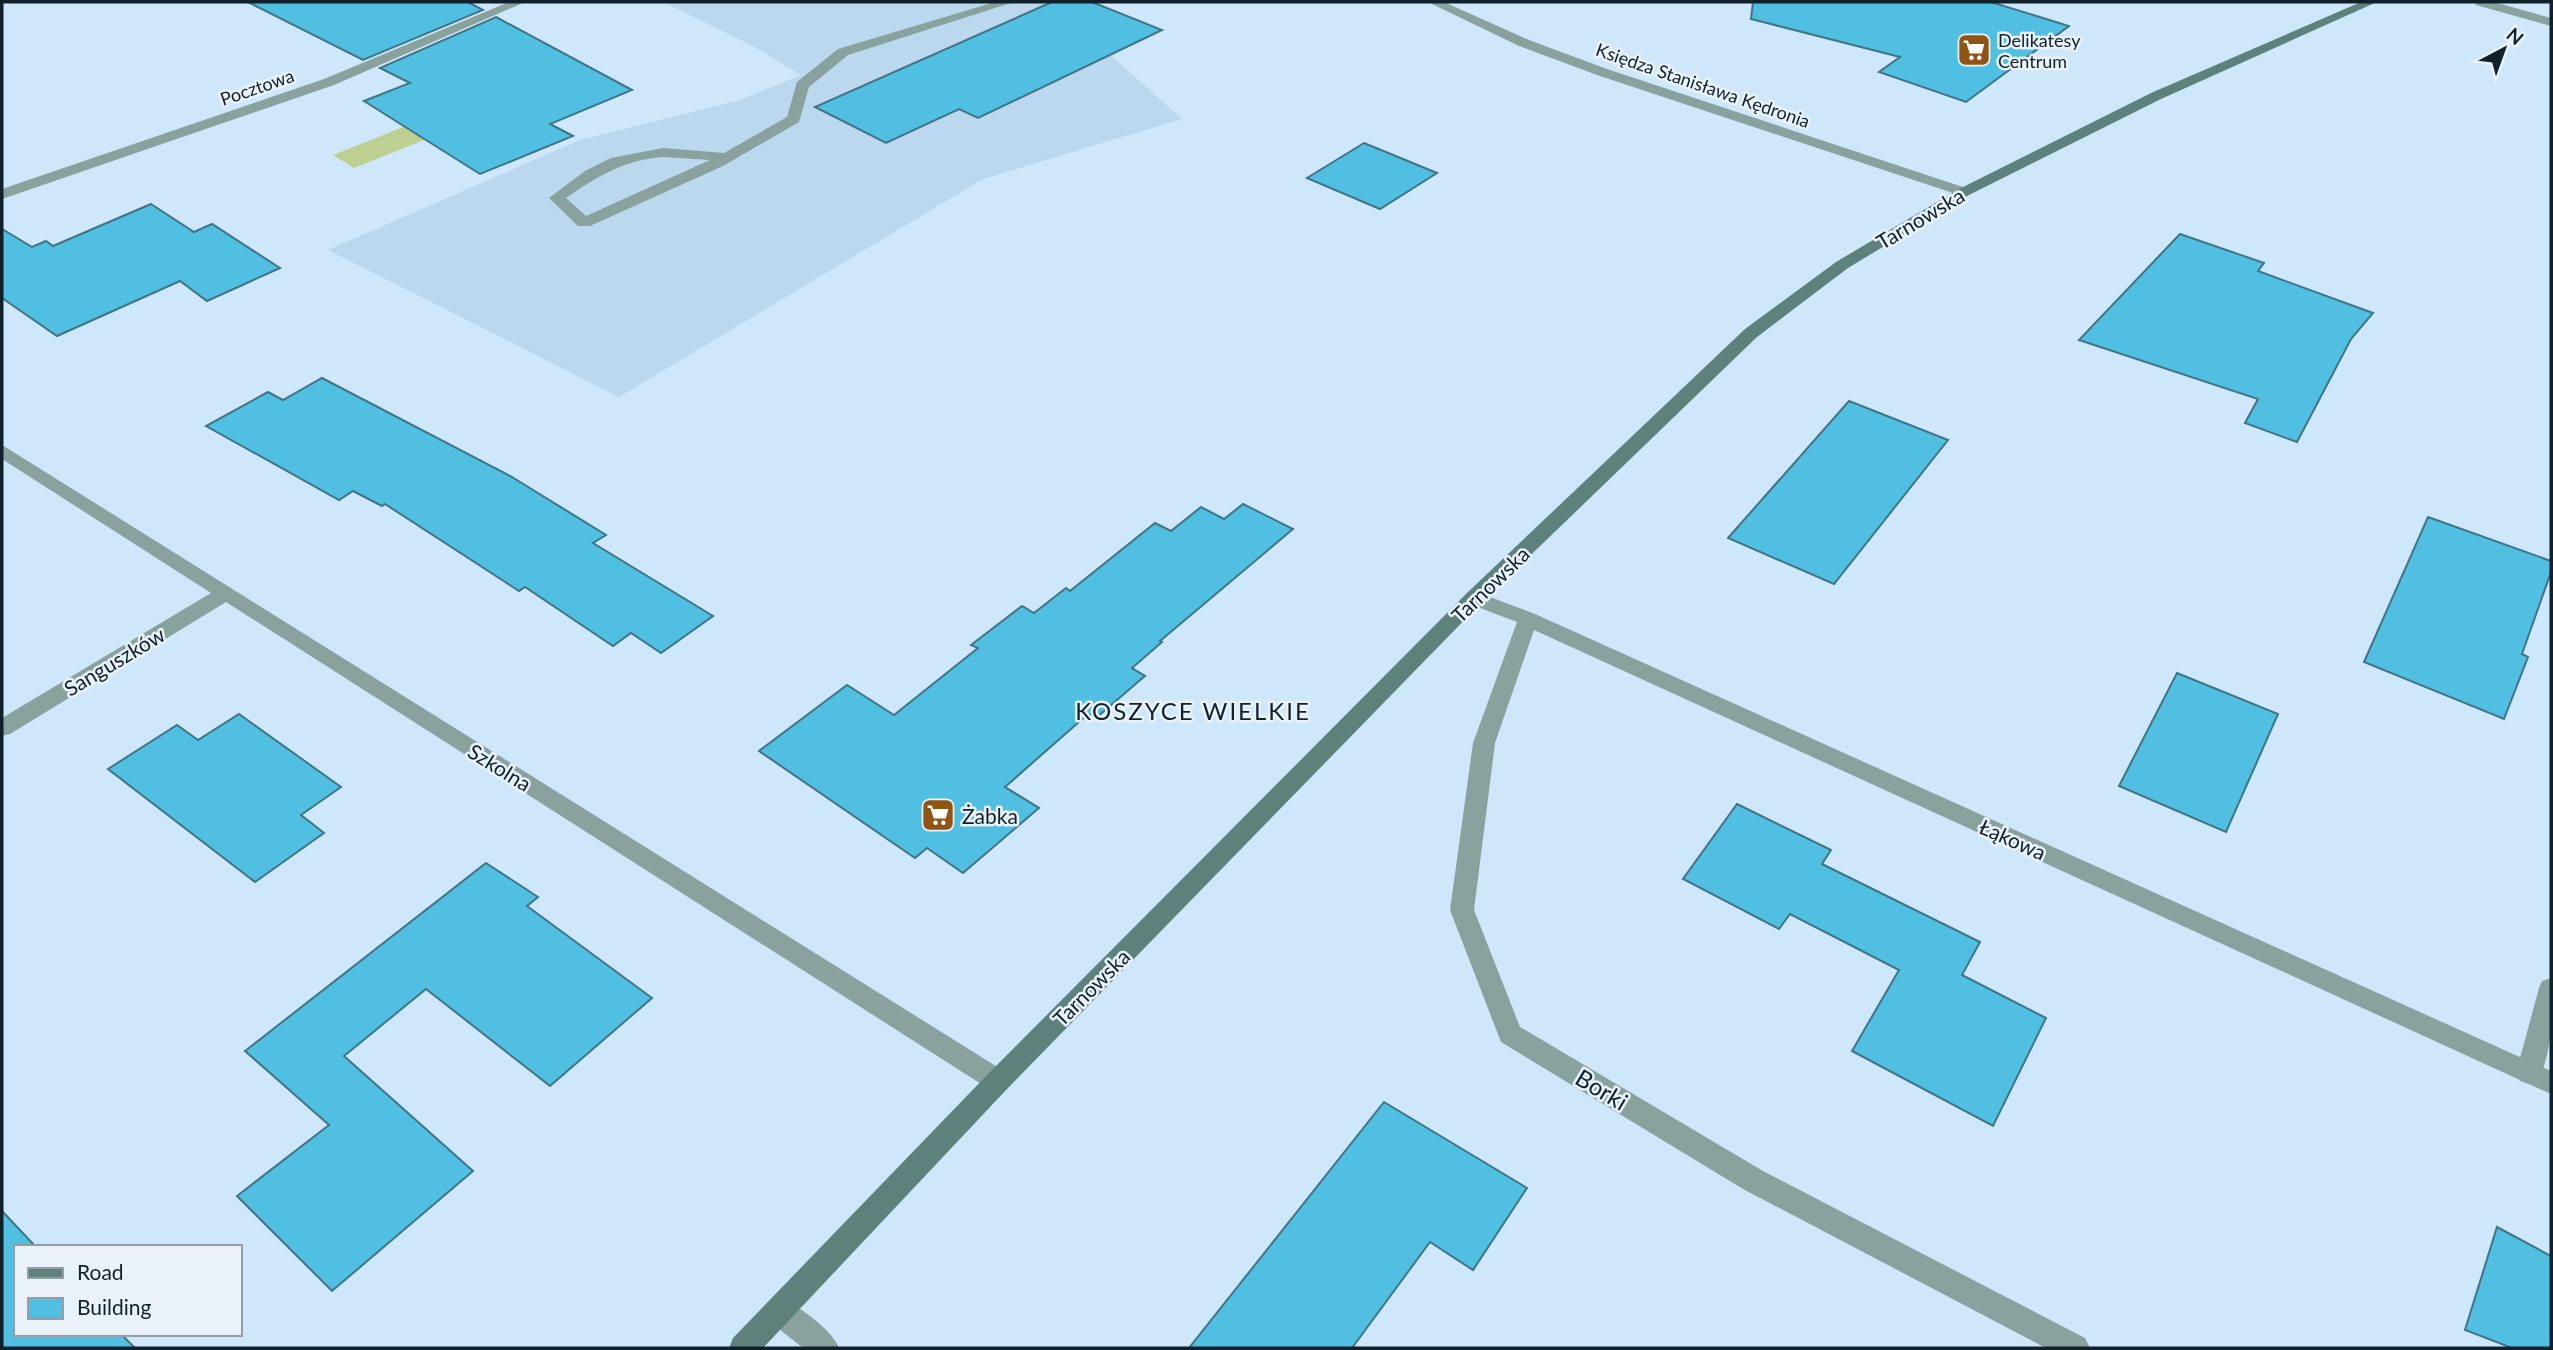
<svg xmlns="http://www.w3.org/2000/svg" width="2553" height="1350" viewBox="0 0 2553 1350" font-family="Lato,sans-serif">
<rect width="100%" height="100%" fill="#cee7fb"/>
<!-- built -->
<polygon fill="#bcd8ee" points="663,2 1077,2 1135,22 1097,43 1182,119 983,179 619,397 328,250 580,140 740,100 801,75 753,46"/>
<!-- green -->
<polygon fill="#bed091" points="453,107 474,120 354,168 333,155"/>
<!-- building -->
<g fill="#50bfe1" stroke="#407586" stroke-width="2">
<polygon points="248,2 468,2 483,10 363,60"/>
<polygon points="1052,2 1092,2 1162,30 978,118 959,109 886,143 815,107"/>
<polygon points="1753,2 1991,2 2069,26 1966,102 1879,72 1900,57 1751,19"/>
<polygon points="496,17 632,90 550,124 573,136 480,174 364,101 410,83 380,68"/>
<polygon points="1364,143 1437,173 1380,209 1307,178"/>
<polygon points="151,204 194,232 212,224 280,268 207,301 180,281 57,336 2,298 2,229 32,247 46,241 53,246"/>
<polygon points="2180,234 2264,263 2258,271 2373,313 2351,339 2297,442 2245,423 2258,399 2079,340"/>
<polygon points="322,378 512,477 606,535 593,543 713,616 661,653 631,633 613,646 525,587 519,591 385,504 382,506 353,491 339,500 206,426 268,392 283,400"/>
<polygon points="1849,401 1948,440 1834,584 1728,538"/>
<polygon points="1243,504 1293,529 1160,641 1162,642 1132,668 1145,676 1096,718 1088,714 1005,787 1039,808 963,873 927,848 915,858 759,751 847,685 894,715 978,648 971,645 1022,606 1034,613 1066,588 1070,591 1155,523 1171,531 1201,507 1224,519"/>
<polygon points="2428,517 2551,561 2551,572 2522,654 2528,657 2504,719 2364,662"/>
<polygon points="2177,673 2278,714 2226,832 2119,786"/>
<polygon points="239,714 341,787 301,815 324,833 255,882 108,769 177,725 198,740"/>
<polygon points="1737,804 1831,850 1822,864 1980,942 1962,975 2046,1018 1993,1126 1852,1051 1899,970 1790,914 1779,929 1683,879"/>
<polygon points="486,863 538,897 527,906 652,998 550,1086 426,989 344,1056 473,1171 332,1291 237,1196 329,1125 245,1051"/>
<polygon points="1384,1102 1527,1188 1473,1270 1430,1242 1352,1348 1189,1348"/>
<polygon points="2,1211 36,1247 16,1247 16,1334 121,1334 135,1348 2,1348"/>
<polygon points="2497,1227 2551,1256 2551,1348 2512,1348 2465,1330"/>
</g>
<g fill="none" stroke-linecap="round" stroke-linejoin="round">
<!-- lane -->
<g fill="#8aa29d" fill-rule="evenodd">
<path d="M995 2H1014L848 55 809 87 799 122 723 166 590 226H578L549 198 585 171 611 158 663 148 724 153 787 117 797 82 838 49ZM663 157 710 160 586 216 566 198C598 176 624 160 663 157Z"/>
<path d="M2551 978C2553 1012 2553 1049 2538 1081L2529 1084 2520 1081 2516 1073 2539 988 2542 981Z"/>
<path d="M779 1297C797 1304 833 1331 839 1348H803L769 1321 765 1311 769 1301Z"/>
</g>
<!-- street -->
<g fill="#8aa29d" fill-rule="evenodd">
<polygon points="509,2 525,2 334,85 2,199 2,189 324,79"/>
<polygon points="1428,2 1444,2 1529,40 1607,69 1969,189 1972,192 1964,197 1959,195 1597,75 1519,46"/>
<polygon points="2475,2 2494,2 2551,18 2551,26 2476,5"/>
<polygon points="2,445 1007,1073 1011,1081 1007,1089 998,1092 989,1089 226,602 10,734 2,736 2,718 211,593 2,459"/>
<polygon points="1474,591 1535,614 2551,1071 2551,1094 1534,630 1495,743 1474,910 1520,1027 1763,1171 2085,1338 2090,1348 2046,1348 1743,1189 1501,1042 1450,910 1473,743 1517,622 1467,603 1464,598 1467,593"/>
</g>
<!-- secondary -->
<polygon fill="#5e827b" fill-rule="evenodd" points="2361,2 2377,2 2161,99 1969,195 1848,268 1757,337 1481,603 1007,1089 763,1348 729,1348 733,1338 989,1073 1467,593 1745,329 1836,262 1959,189 2151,93"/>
</g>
<!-- icons -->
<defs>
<symbol id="supermarket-square" viewBox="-11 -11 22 22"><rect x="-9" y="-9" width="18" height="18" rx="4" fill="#905414" stroke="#e9f2f8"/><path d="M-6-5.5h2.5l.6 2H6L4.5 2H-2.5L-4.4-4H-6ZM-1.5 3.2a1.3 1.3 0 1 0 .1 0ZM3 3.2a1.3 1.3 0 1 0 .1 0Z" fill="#fff"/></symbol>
</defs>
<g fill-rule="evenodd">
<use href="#supermarket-square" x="1955" y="31" width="38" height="38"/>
<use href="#supermarket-square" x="919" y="796" width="38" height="38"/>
</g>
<g text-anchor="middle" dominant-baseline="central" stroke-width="5" stroke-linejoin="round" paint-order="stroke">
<!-- far-poi labels -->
<g font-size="18" fill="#11212c" stroke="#e9f2f8" text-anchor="start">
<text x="1998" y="40">Delikatesy<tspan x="1998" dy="21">Centrum</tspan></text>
</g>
<!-- far-street labels -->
<g font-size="18" fill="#11212c" stroke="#e9f2f8">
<text transform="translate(1703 85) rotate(19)">Księdza Stanisława Kędronia</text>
<text transform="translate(257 87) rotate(-19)">Pocztowa</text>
</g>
<!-- street labels -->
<g font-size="21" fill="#11212c" stroke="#e9f2f8">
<text transform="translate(1920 218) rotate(-31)">Tarnowska</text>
<text transform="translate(1490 584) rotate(-44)">Tarnowska</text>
<text transform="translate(114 661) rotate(-31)">Sanguszków</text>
<text transform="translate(500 767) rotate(32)">Szkolna</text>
<text transform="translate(2013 839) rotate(24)">Łąkowa</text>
<text transform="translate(1091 987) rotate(-45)">Tarnowska</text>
</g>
<!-- poi labels -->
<g font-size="21" fill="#11212c" stroke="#e9f2f8" text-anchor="start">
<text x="962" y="815">Żabka</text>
</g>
<!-- quarter labels -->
<g font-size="24" letter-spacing="2" fill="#11212c" stroke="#e9f2f8">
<text x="1193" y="710">KOSZYCE WIELKIE</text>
</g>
<!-- near-street labels -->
<g font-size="24" fill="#11212c" stroke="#e9f2f8">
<text transform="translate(1602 1089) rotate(31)">Borki</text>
</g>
</g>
<!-- border -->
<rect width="2553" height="1350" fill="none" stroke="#11212c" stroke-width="7"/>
<!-- legend -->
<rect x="14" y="1245" width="228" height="91" fill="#e9f2f8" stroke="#939ea6" stroke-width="2"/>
<rect x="28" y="1268" width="35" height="10" fill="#5e827b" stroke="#939ea6" stroke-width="2"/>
<text x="77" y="1280" font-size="21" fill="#11212c">Road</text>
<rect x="28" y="1298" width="35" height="21" fill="#50bfe1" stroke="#939ea6" stroke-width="2"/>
<text x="77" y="1315" font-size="21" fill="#11212c">Building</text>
<!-- north arrow -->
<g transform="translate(2504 49) rotate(41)" stroke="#e9f2f8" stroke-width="5" paint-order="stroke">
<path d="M0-5L12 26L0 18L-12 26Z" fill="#11212c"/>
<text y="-10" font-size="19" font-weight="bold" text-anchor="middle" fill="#11212c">N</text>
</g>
</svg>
